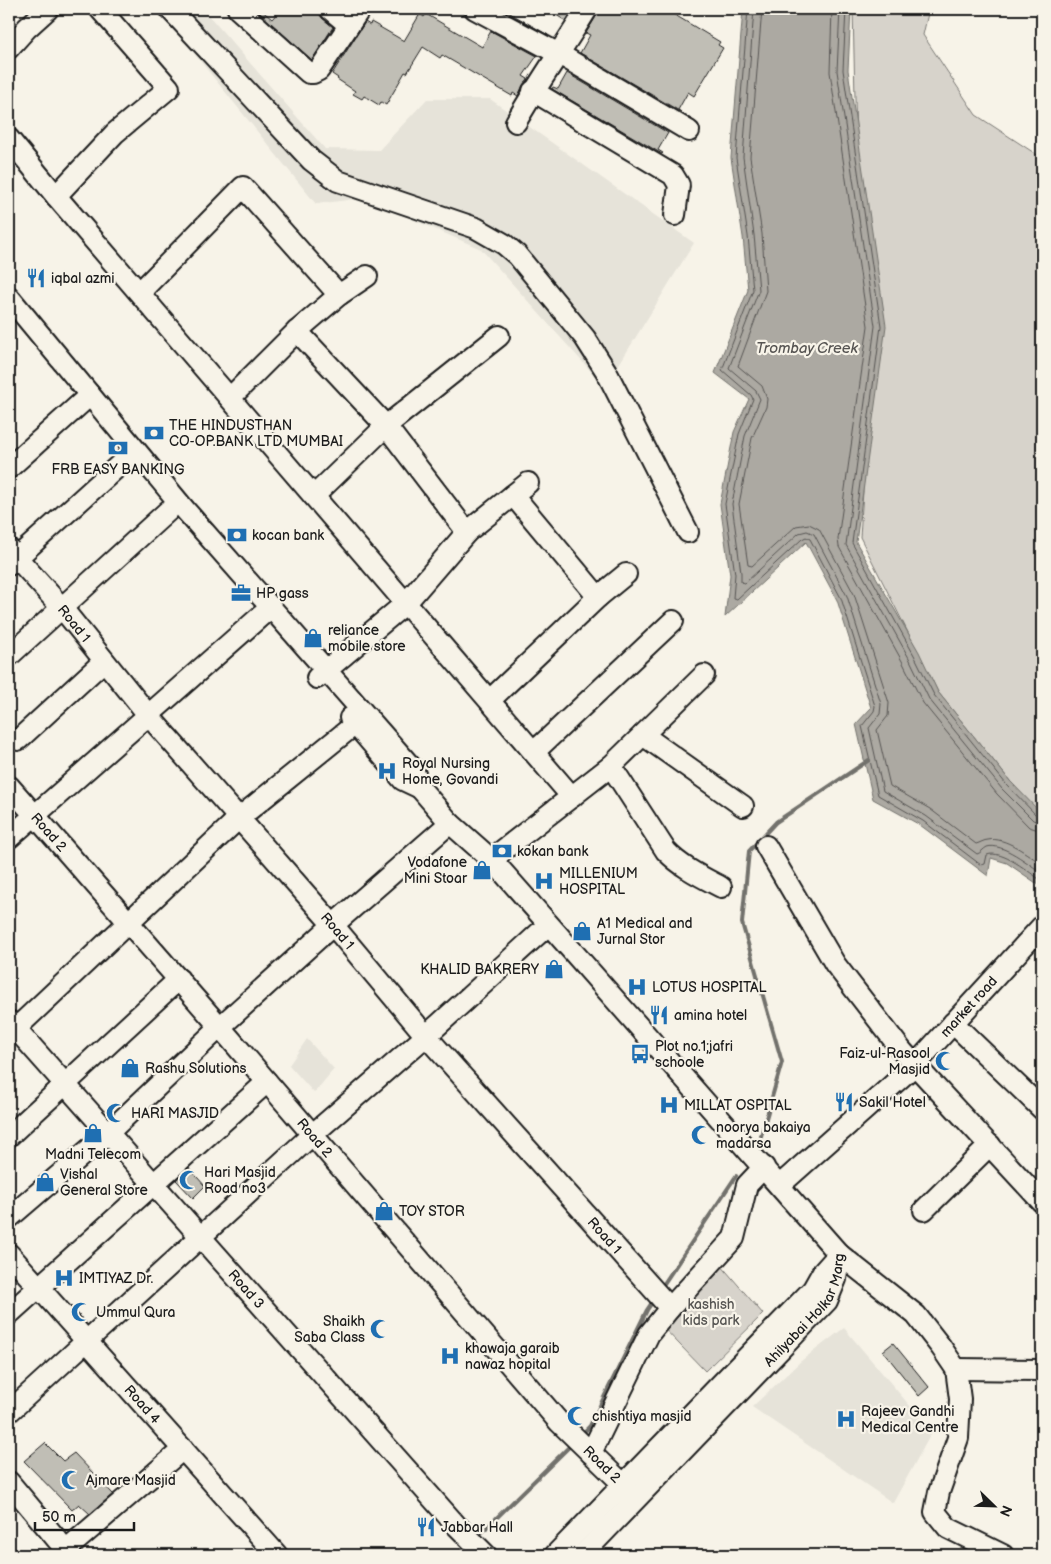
<svg xmlns="http://www.w3.org/2000/svg" width="1051" height="1564" viewBox="0 0 1051 1564" font-family="'Balsamiq Sans',sans-serif">
<rect width="100%" height="100%" fill="#f7f3e8"/>
<filter id="ink" filterUnits="userSpaceOnUse"><feTurbulence type="fractalNoise" baseFrequency=".02" numOctaves="2"/><feDisplacementMap in="SourceGraphic" scale="10" xChannelSelector="R" yChannelSelector="G"/><feConvolveMatrix kernelMatrix="1 2 1 2 8 2 1 2 1" color-interpolation-filters="sRGB"/></filter>
<g filter="url(#ink)">
<!-- built -->
<g fill="#e6e3d9">
<polygon points="158,9 203,9 325,149 379,150 427,99 490,99 694,243 605,387 481,249 363,198 316,204"/>
<polygon points="307,1039 334,1069 314,1093 289,1065"/>
<polygon points="844,1328 932,1432 893,1503 752,1407 801,1361"/>
</g>
<!-- green -->
<g fill="#d7d3cb" stroke="#7a7874">
<polygon points="853,9 929,9 923,35 976,115 1042,158 1042,815 1019,792 938,692 860,537 874,323 856,143"/>
<polygon points="714,1257 763,1314 705,1371 656,1320"/>
</g>
<!-- water -->
<polygon fill="#aca9a2" stroke="#72716c" points="743,9 851,9 848,70 886,326 856,542 919,652 938,692 1010,781 1042,814 1042,887 1007,863 991,858 988,876 920,825 873,799 856,724 871,708 837,600 806,542 725,617 730,575 720,504 734,432 749,399 715,373 748,290 743,237 731,158"/>
<g fill="none" stroke-linecap="round" stroke-linejoin="round">
<!-- shore -->
<g stroke="#565452" stroke-width="1">
<path d="M748 9 736 158 748 236 753 290 722 370 751 395 753 399 739 434 725 504 735 574 733 598 737 599 802 539 806 537 810 539 841 598 875 706 874 711 862 726 878 795 923 821 981 865 985 864 987 855C1002 849 1030 873 1042 881"/>
<path d="M754 9 743 157 754 235 759 290 729 368 756 391 760 399 745 436 732 504 741 573V582L745 583 799 533 807 531 814 534 847 596 881 704 880 714 869 728 883 791 926 816 977 854C981 853 983 849 987 847 1002 842 1030 865 1042 873"/>
<path d="M762 9 750 157 762 234 766 291 738 366 762 386 767 399 766 407 752 438 739 504 748 565 752 566 796 526 809 524 819 529 854 594 889 703 888 716 877 730 890 786 930 809 976 844C980 843 984 840 988 840 1005 836 1028 855 1042 864"/>
<polyline points="832,9 830,72 868,326 838,539 839,547 902,661 923,703 997,794 1029,827 1042,831"/>
<polyline points="840,9 837,71 875,326 846,545 909,658 929,699 1002,789 1033,820 1042,823"/>
<polyline points="846,9 843,70 881,326 852,543 914,655 934,695 1006,784 1037,816 1042,817"/>
</g>
<!-- stream -->
<g stroke="#72716c" stroke-width="4">
<polyline points="761,1136 782,1062 742,923 749,851 776,822 869,760"/>
<polyline points="661,1288 736,1176"/>
<polyline points="581,1435 590,1426 647,1310 655,1298"/>
<polyline points="476,1538 573,1443"/>
<polyline points="458,1555 467,1546"/>
</g>
</g>
<!-- building -->
<g fill="#c0beb5" stroke="#1c1c1c">
<polygon points="255,9 260,9 272,19 281,9 318,9 322,18 333,27 312,60"/>
<polygon points="500,9 503,9 548,35"/>
<polygon points="546,9 573,9 566,21"/>
<polygon points="599,9 665,9 720,42 718,45 723,48 694,96 688,92 678,110 681,112 580,53 590,35 586,33 597,15"/>
<polygon points="420,14 424,17 426,14 482,47 491,31 537,56 523,76 528,79 523,85 518,96 513,93 512,96 442,55 440,58 423,47 407,73 405,72 386,105 381,102 379,105 364,96 362,99 353,94 355,91 337,79 338,78 332,74 365,22 370,25 371,22 404,41"/>
<polygon points="567,73 668,133 658,150 663,153 662,154 552,89 553,87 558,89"/>
<polygon points="189,1168 205,1186 193,1198 176,1180"/>
<polygon points="893,1343 929,1387 919,1396 883,1351"/>
<polygon points="45,1443 63,1461 74,1453 113,1494 90,1514 79,1504 72,1510 24,1461"/>
</g>
<g fill="none" stroke-linecap="round" stroke-linejoin="round">
<defs>
<g id="minor">
<polyline points="170,9 311,160 338,181 476,228 504,244 517,255 585,338 606,371 688,532"/>
<polyline points="238,9 309,73 313,73 319,70 360,9"/>
<polyline points="330,9 349,25"/>
<polyline points="475,9 559,54 689,131"/>
<polyline points="9,48 27,28 48,9"/>
<polyline points="533,91 673,175 679,185 675,215"/>
<path d="M516 122C538 83 564 47 587 9"/>
<polyline points="9,139 56,196 572,797"/>
<polyline points="56,196 115,133 169,88 100,9"/>
<polyline points="140,292 243,187 339,295"/>
<polyline points="9,297 186,511 413,769 420,788 450,823 493,861 839,1254 916,1315 941,1347 956,1369 960,1399 958,1438 939,1492 935,1512 948,1528 1003,1555"/>
<polyline points="297,331 386,426 467,532"/>
<polyline points="230,398 297,331 339,295 367,276"/>
<polyline points="9,468 90,395"/>
<polyline points="513,495 598,597"/>
<polyline points="314,496 386,426 499,336"/>
<path id="s1" d="M9 549 62 608 149 716 333 925 426 1036 670 1308"/>
<polyline points="9,565 126,459"/>
<polyline points="9,656 169,510"/>
<polyline points="317,678 406,603 467,532 528,483"/>
<polyline points="490,700 598,597 626,574"/>
<polyline points="350,718 403,780 420,788"/>
<polyline points="643,735 743,806"/>
<polyline points="18,740 104,661"/>
<polyline points="534,752 673,621"/>
<path d="M611 766 666 851C681 867 702 877 721 887"/>
<path id="s2" d="M9 786 220 1027 559 1422 624 1485"/>
<polyline points="9,838 271,607"/>
<polyline points="766,846 835,964 903,1052 1042,1202"/>
<polyline points="493,861 502,851 611,766 704,675"/>
<path id="s3" d="M9 1021 456 1525 486 1555"/>
<polyline points="953,1023 1042,1109"/>
<polyline points="9,1035 239,818 364,717"/>
<polyline points="9,1136 179,979"/>
<path id="s4" d="M780 1185 915 1065 1042 926"/>
<polyline points="924,1210 990,1145"/>
<polyline points="9,1218 108,1133 220,1027 333,925 450,823"/>
<path id="s5" d="M9 1254 277 1555"/>
<polyline points="9,1314 267,1082"/>
<polyline points="956,1369 1042,1370"/>
<polyline points="9,1412 313,1134 426,1036 548,925"/>
<polyline points="591,1453 649,1334 670,1308 734,1238 747,1185 764,1167"/>
<polyline points="9,1482 70,1555"/>
<polyline points="60,1555 183,1449"/>
<polyline points="555,1555 813,1289 822,1273 839,1254"/>
<path id="s6" d="M582 1555 827 1301 836 1279 839 1254"/>
</g>
</defs>
<!-- minor casing -->
<use href="#minor" stroke="#1c1c1c" stroke-width="24"/>
<!-- minor -->
<use href="#minor" stroke="#f7f3e8" stroke-width="20"/>
</g>
</g>
<!-- icons -->
<defs>
<symbol id="restaurant-bare" viewBox="-9 -9 18 18"><path d="M-5-6h1v4h1v-4h1v4h1v-4h1v5L-1.5 .5V6h-2V.5L-5-1ZM5-6V6H3V1.5H1.5Q1.5-4 5-6Z" fill="#1f6fb2" stroke="#f7f3e8" stroke-width="2.5" paint-order="stroke"/></symbol>
<symbol id="bank-bare" viewBox="-9 -9 18 18"><path d="M-6-4H6V4H-6ZM0-2.3a2.3 2.3 0 1 0 0 4.6a2.3 2.3 0 1 0 0-4.6Z" fill="#1f6fb2" stroke="#f7f3e8" stroke-width="2.5" paint-order="stroke"/></symbol>
<symbol id="office-bare" viewBox="-9 -9 18 18"><path d="M-6-3h4V-5.5h4V-3h4V5H-6ZM-1-4.5V-3h2v-1.5ZM-6 0V1H6V0Z" fill="#1f6fb2" stroke="#f7f3e8" stroke-width="2.5" paint-order="stroke"/></symbol>
<symbol id="shop-bare" viewBox="-9 -9 18 18"><path d="M-5-2.5h2.3a2.7 3.5 0 0 1 5.4 0H5L5.5 6h-11ZM-1.5-2.5h3a1.5 2.3 0 0 0-3 0Z" fill="#1f6fb2" stroke="#f7f3e8" stroke-width="2.5" paint-order="stroke"/></symbol>
<symbol id="hospital-bare" viewBox="-9 -9 18 18"><path d="M-5-5h3v3.5h4V-5h3V5h-3V1.5h-4V5h-3Z" fill="#1f6fb2" stroke="#f7f3e8" stroke-width="2.5" paint-order="stroke"/></symbol>
<symbol id="bus-bare" viewBox="-9 -9 18 18"><path d="M-5-6H5V4H4V6H2V4H-2V6H-4V4H-5ZM-3.5-4V0h7V-4ZM-3.5 1.2v1.5H-2V1.2ZM2 1.2v1.5H3.5V1.2Z" fill="#1f6fb2" stroke="#f7f3e8" stroke-width="2.5" paint-order="stroke"/></symbol>
<symbol id="mosque-bare" viewBox="-9 -9 18 18"><path d="M3.5-4.9A6 6 0 1 0 3.5 4.9A5 5 0 1 1 3.5-4.9Z" fill="#1f6fb2" stroke="#f7f3e8" stroke-width="2.5" paint-order="stroke"/></symbol>
</defs>
<g fill-rule="evenodd">
<use href="#restaurant-bare" x="22" y="264" width="28" height="28"/>
<use href="#bank-bare" x="140" y="419" width="28" height="28"/>
<use href="#bank-bare" x="104" y="434" width="28" height="28"/>
<use href="#bank-bare" x="223" y="521" width="28" height="28"/>
<use href="#office-bare" x="227" y="579" width="28" height="28"/>
<use href="#shop-bare" x="299" y="624" width="28" height="28"/>
<use href="#hospital-bare" x="373" y="757" width="28" height="28"/>
<use href="#bank-bare" x="488" y="837" width="28" height="28"/>
<use href="#shop-bare" x="468" y="856" width="28" height="28"/>
<use href="#hospital-bare" x="530" y="867" width="28" height="28"/>
<use href="#shop-bare" x="568" y="917" width="28" height="28"/>
<use href="#shop-bare" x="540" y="955" width="28" height="28"/>
<use href="#hospital-bare" x="623" y="973" width="28" height="28"/>
<use href="#restaurant-bare" x="645" y="1001" width="28" height="28"/>
<use href="#bus-bare" x="626" y="1040" width="28" height="28"/>
<use href="#mosque-bare" x="931" y="1047" width="28" height="28"/>
<use href="#shop-bare" x="116" y="1054" width="28" height="28"/>
<use href="#restaurant-bare" x="830" y="1088" width="28" height="28"/>
<use href="#hospital-bare" x="655" y="1091" width="28" height="28"/>
<use href="#mosque-bare" x="102" y="1099" width="28" height="28"/>
<use href="#shop-bare" x="79" y="1119" width="28" height="28"/>
<use href="#mosque-bare" x="687" y="1121" width="28" height="28"/>
<use href="#mosque-bare" x="175" y="1166" width="28" height="28"/>
<use href="#shop-bare" x="31" y="1168" width="28" height="28"/>
<use href="#shop-bare" x="370" y="1197" width="28" height="28"/>
<use href="#hospital-bare" x="50" y="1264" width="28" height="28"/>
<use href="#mosque-bare" x="67" y="1298" width="28" height="28"/>
<use href="#mosque-bare" x="366" y="1315" width="28" height="28"/>
<use href="#hospital-bare" x="436" y="1342" width="28" height="28"/>
<use href="#mosque-bare" x="563" y="1402" width="28" height="28"/>
<use href="#hospital-bare" x="832" y="1405" width="28" height="28"/>
<use href="#mosque-bare" x="57" y="1466" width="28" height="28"/>
<use href="#restaurant-bare" x="412" y="1513" width="28" height="28"/>
</g>
<g text-anchor="middle" dominant-baseline="central" stroke-width="4.5" stroke-linejoin="round" paint-order="stroke">
<!-- poi labels -->
<g font-size="14" fill="#1c1c1c" stroke="#f7f3e8" text-anchor="start">
<text x="51" y="278">iqbal azmi</text>
<text x="169" y="425">THE HINDUSTHAN<tspan x="169" dy="16">CO-OP.BANK LTD MUMBAI</tspan></text>
<text x="118" y="469" text-anchor="middle">FRB EASY BANKING</text>
<text x="252" y="535">kocan bank</text>
<text x="256" y="593">HP gass</text>
<text x="328" y="630">reliance<tspan x="328" dy="16">mobile store</tspan></text>
<text x="402" y="763">Royal Nursing<tspan x="402" dy="16">Home, Govandi</tspan></text>
<text x="517" y="851">kokan bank</text>
<text x="467" y="862" text-anchor="end">Vodafone<tspan x="467" dy="16">Mini Stoar</tspan></text>
<text x="559" y="873">MILLENIUM<tspan x="559" dy="16">HOSPITAL</tspan></text>
<text x="597" y="923">A1 Medical and<tspan x="597" dy="16">Jurnal Stor</tspan></text>
<text x="539" y="969" text-anchor="end">KHALID BAKRERY</text>
<text x="652" y="987">LOTUS HOSPITAL</text>
<text x="674" y="1015">amina hotel</text>
<text x="655" y="1046">Plot no.1;jafri<tspan x="655" dy="16">schoole</tspan></text>
<text x="930" y="1053" text-anchor="end">Faiz-ul-Rasool<tspan x="930" dy="16">Masjid</tspan></text>
<text x="145" y="1068">Rashu Solutions</text>
<text x="859" y="1102">Sakil Hotel</text>
<text x="684" y="1105">MILLAT OSPITAL</text>
<text x="131" y="1113">HARI MASJID</text>
<text x="716" y="1127">noorya bakaiya<tspan x="716" dy="16">madarsa</tspan></text>
<text x="93" y="1154" text-anchor="middle">Madni Telecom</text>
<text x="204" y="1172">Hari Masjid<tspan x="204" dy="16">Road no3</tspan></text>
<text x="60" y="1174">Vishal<tspan x="60" dy="16">General Store</tspan></text>
<text x="399" y="1211">TOY STOR</text>
<text x="79" y="1278">IMTIYAZ Dr.</text>
<text x="96" y="1312">Ummul Qura</text>
<text x="365" y="1321" text-anchor="end">Shaikh<tspan x="365" dy="16">Saba Class</tspan></text>
<text x="465" y="1348">khawaja garaib<tspan x="465" dy="16">nawaz hopital</tspan></text>
<text x="861" y="1411">Rajeev Gandhi<tspan x="861" dy="16">Medical Centre</tspan></text>
<text x="592" y="1416">chishtiya masjid</text>
<text x="86" y="1480">Ajmare Masjid</text>
<text x="441" y="1527">Jabbar Hall</text>
</g>
<!-- street labels -->
<g font-size="14" fill="#1c1c1c" stroke="#f7f3e8">
<text stroke="none"><textPath href="#s1" startOffset="99">Road 1</textPath></text>
<text stroke="none"><textPath href="#s2" startOffset="61">Road 2</textPath></text>
<text stroke="none"><textPath href="#s1" startOffset="504">Road 1</textPath></text>
<text stroke="none"><textPath href="#s4" startOffset="260">market road</textPath></text>
<text stroke="none"><textPath href="#s2" startOffset="466">Road 2</textPath></text>
<text stroke="none"><textPath href="#s1" startOffset="909">Road 1</textPath></text>
<text stroke="none"><textPath href="#s3" startOffset="358">Road 3</textPath></text>
<text stroke="none"><textPath href="#s6" startOffset="334">Ahilyabai Holkar Marg</textPath></text>
<text stroke="none"><textPath href="#s5" startOffset="201">Road 4</textPath></text>
<text stroke="none"><textPath href="#s2" startOffset="901">Road 2</textPath></text>
</g>
<!-- park labels -->
<g font-size="14" fill="#545351" stroke="#f7f3e8">
<text x="711" y="1304">kashish<tspan x="711" dy="16">kids park</tspan></text>
</g>
<!-- water labels -->
<g font-size="15" font-style="italic" fill="#565452" stroke="#f7f3e8">
<text x="807" y="348">Trombay Creek</text>
</g>
</g>
<!-- margin -->
<rect width="1051" height="1564" fill="none" stroke="#f7f3e8" stroke-width="30"/>
<rect x="15" y="15" width="1021" height="1534" fill="none" stroke="#1c1c1c" stroke-width="2" filter="url(#ink)"/>
<!-- north arrow -->
<g transform="translate(994 1506) rotate(113)" stroke="#f7f3e8" stroke-width="4" paint-order="stroke">
<path d="M0-4L9 19L0 12L-9 19Z" fill="#1c1c1c"/>
<text y="-8" font-size="14" font-weight="bold" text-anchor="middle" fill="#1c1c1c">N</text>
</g>
<!-- scale -->
<path d="M35 1522v8h99v-8" fill="none" stroke="#1c1c1c" stroke-width="2.5"/>
<text x="42" y="1522" font-size="15" fill="#1c1c1c" stroke="#f7f3e8" stroke-width="4" paint-order="stroke">50 m</text>
</svg>
